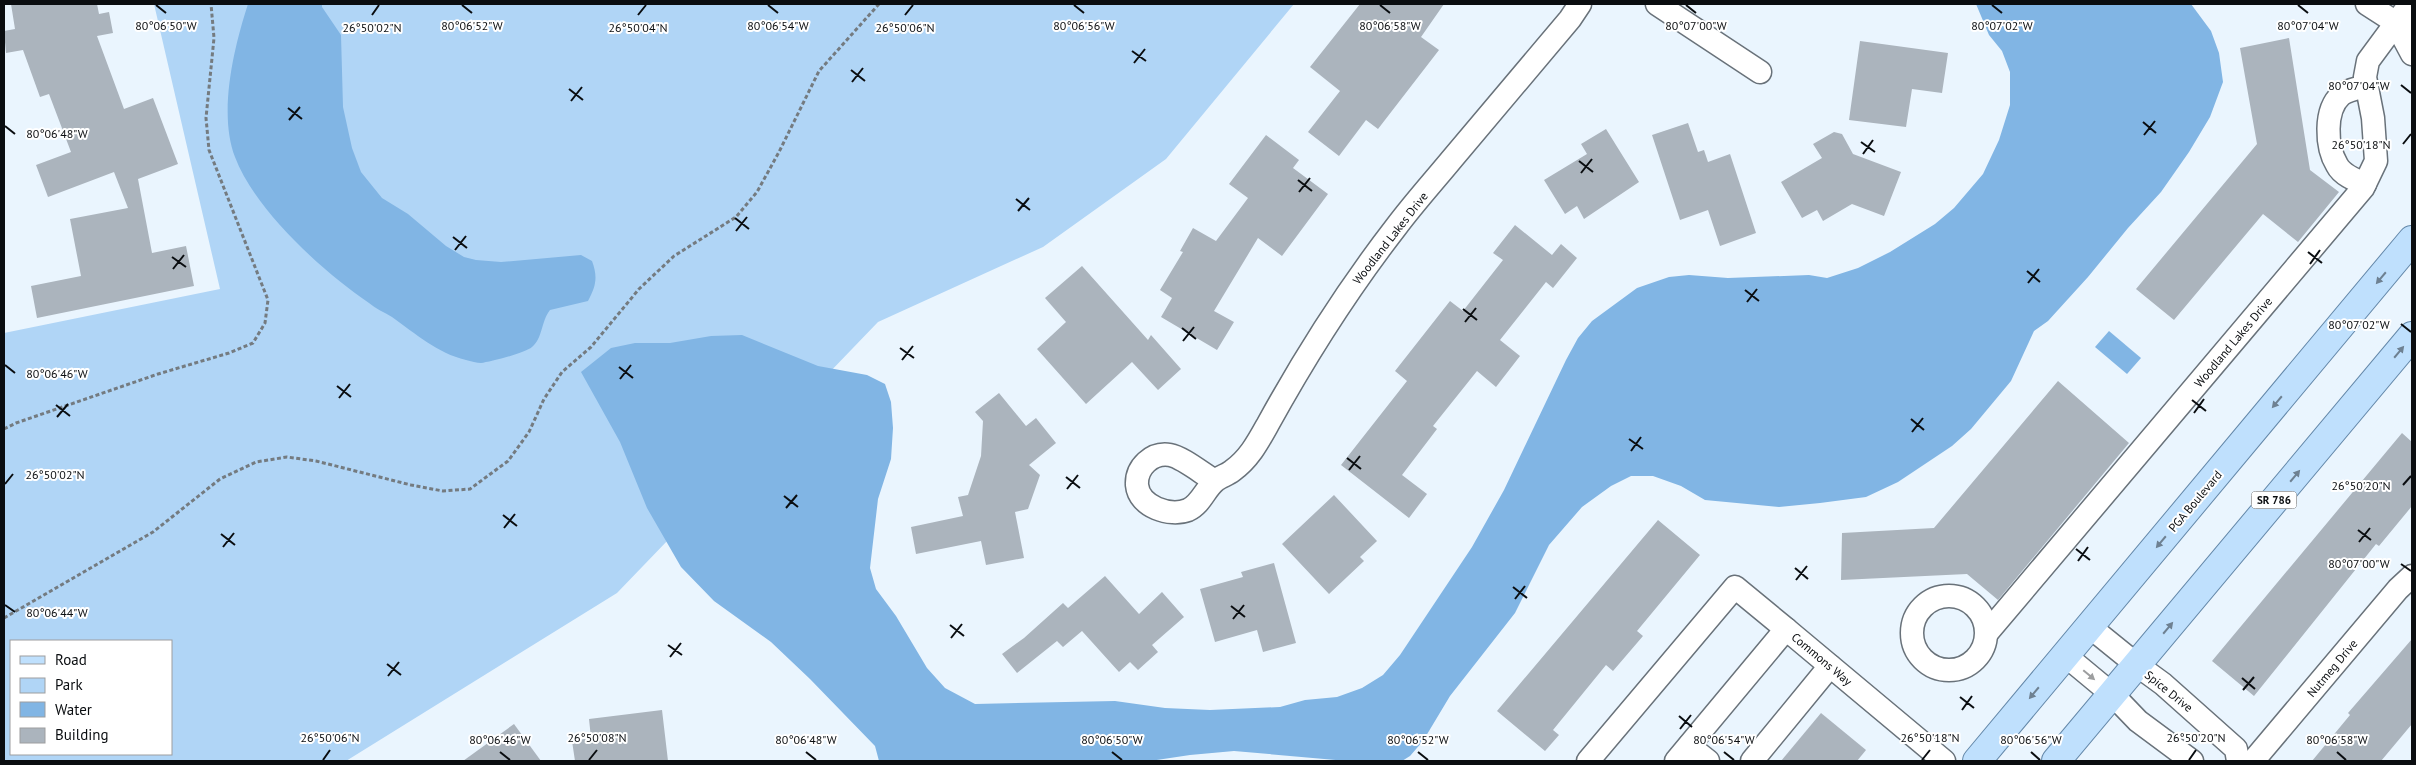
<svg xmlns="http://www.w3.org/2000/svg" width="2416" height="765" viewBox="0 0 2416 765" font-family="'PT Sans',sans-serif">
<rect width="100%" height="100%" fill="#eaf5fe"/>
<!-- green -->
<path fill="#b0d5f6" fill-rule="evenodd" d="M154 4H1294L1166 159 1043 247 878 322 617 593 346 761H4V333L220 289ZM11 641H171V754H11Z"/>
<!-- water -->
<g fill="#81b5e4">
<path d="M248 4H322V7L341 35 343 107 352 148 361 172 382 198 408 214 446 246 464 257 476 260 501 262 581 255 592 261C598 277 596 286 588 301L550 310C541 321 543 338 532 347 525 353 490 362 481 363 477 363 471 361 466 360 437 353 416 334 392 317 384 312 376 309 369 303 322 271 255 210 235 157 218 113 234 47 248 4Z"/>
<polygon points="1976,4 2191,4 2211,31 2219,53 2223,82 2210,117 2189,152 2161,192 2128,228 2088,277 2048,321 2034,331 2011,381 1971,429 1952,446 1898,482 1866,497 1820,503 1779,507 1705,500 1681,486 1653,476 1631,476 1611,486 1582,507 1549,545 1515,613 1450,696 1423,741 1410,756 1402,761 1347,761 1234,751 1190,755 1150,761 879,761 875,746 810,679 771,642 714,601 681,567 647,508 620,442 581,372 611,348 635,343 670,343 711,336 742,335 818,366 867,375 885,384 891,402 893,428 891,459 878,499 870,568 876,589 896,616 927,668 945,688 975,704 1115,701 1165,708 1210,710 1280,707 1305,700 1337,697 1362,688 1383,675 1400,655 1472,547 1504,490 1566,360 1578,338 1592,321 1637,288 1669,277 1689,275 1728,278 1809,275 1827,278 1858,268 1890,252 1935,224 1954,208 1983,174 1999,140 2010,105 2010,72 2002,51 1989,35"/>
<polygon points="2109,331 2141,358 2127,374 2095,347"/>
</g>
<!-- building -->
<g fill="#abb4bd">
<polygon points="11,4 97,4 99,14 109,12 113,33 97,36 124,109 153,98 178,164 138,179 152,253 186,246 194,286 37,318 31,286 81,276 70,219 128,208 114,172 48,197 36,165 71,152 49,94 40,97 23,50 6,53 4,31 15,29"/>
<polygon points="1360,4 1444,4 1421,37 1439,50 1378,129 1366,120 1339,156 1308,132 1340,91 1310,67"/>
<polygon points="2289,38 2310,170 2339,192 2298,242 2263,214 2174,320 2136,289 2257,144 2240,48"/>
<polygon points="1860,41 1948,53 1942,93 1912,89 1906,127 1849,120"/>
<polygon points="1688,123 1698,152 1704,150 1708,162 1730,154 1756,233 1720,246 1708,210 1680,220 1652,135"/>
<polygon points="1606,129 1639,182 1584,219 1577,206 1565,214 1544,180 1587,154 1581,144"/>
<polygon points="1834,132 1842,134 1853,154 1901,172 1884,216 1852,204 1823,221 1817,210 1802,218 1781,182 1822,158 1813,144"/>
<polygon points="1266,135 1299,160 1293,168 1328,194 1282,256 1258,238 1214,311 1234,322 1217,350 1161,317 1172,298 1160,290 1183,252 1180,251 1193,228 1216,241 1248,198 1229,184"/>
<polygon points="1515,225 1552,255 1561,244 1577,258 1553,288 1546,282 1500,340 1520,356 1496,387 1477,371 1433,426 1437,429 1402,475 1427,494 1409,518 1341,465 1407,381 1395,371 1450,301 1463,311 1503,260 1493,253"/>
<polygon points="1082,266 1148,340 1151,335 1181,369 1158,390 1132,362 1086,404 1037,349 1066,322 1045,298"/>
<polygon points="2058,381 2129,443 1998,600 1967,574 1841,580 1842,533 1934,528"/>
<polygon points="999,393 1026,426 1036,418 1056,443 1029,465 1040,475 1028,509 1015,512 1024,558 986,565 981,541 916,554 911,527 963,516 958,497 968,495 981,456 983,421 975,412"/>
<polygon points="2402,433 2412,442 2412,506 2379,546 2376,544 2254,696 2212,661"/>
<polygon points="1334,495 1377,541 1360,557 1364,561 1329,594 1282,544"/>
<polygon points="1658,520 1700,555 1637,631 1643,636 1613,671 1606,665 1553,730 1559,735 1545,751 1497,711"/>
<polygon points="1274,563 1296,643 1263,652 1257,630 1215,642 1200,589 1243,577 1241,572"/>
<polygon points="1105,576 1139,614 1162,592 1184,617 1152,645 1158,652 1138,670 1130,662 1119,672 1082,631 1063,647 1057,641 1017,673 1002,654 1024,638 1063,603 1068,608"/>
<polygon points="2412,639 2412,724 2381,761 2312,761 2350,715 2348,713"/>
<polygon points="662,710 668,761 575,761 572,741 591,738 589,719"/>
<polygon points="1821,713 1866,750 1857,761 1781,761"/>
<polygon points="514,724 541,761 463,761"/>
</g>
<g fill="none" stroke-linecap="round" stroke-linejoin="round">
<defs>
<g id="minor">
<polyline points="1657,4 1760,72"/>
<polyline points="2367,4 2395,22 2410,24"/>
<polyline points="2395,22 2412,54"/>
<path d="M2365 184C2355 180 2342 175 2337 165 2326 147 2324 110 2341 95 2347 90 2359 88 2366 86"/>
<path d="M1215 481C1203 474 1182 457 1170 455 1152 452 1136 467 1137 485 1139 507 1170 517 1188 510 1201 504 1205 489 1215 481 1219 477 1227 475 1232 471 1249 459 1258 442 1268 424 1306 355 1348 289 1396 227 1414 203 1433 182 1452 159 1492 112 1531 65 1570 19L1580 4"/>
<circle cx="1949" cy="633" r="37"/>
<polyline points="2090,627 2137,665 2163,684 2236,749 2238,761"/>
<polyline points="1987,633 2363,188 2376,161 2373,118 2365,77 2368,61 2410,4"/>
<polyline points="2066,656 2113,695 2138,721 2192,761"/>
<polyline points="1689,746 1708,761"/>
<polyline points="1588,761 1735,587 1786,629"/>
<polyline points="1676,761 1786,629 1944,761"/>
<polyline points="1752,761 1830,666"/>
<polyline points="2253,761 2398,589 2412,576"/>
</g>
<g id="major">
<polyline points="1977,761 2412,240"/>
<polyline points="2056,761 2412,336"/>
</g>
</defs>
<!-- minor casing -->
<use href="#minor" stroke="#69727a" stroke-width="25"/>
<!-- major casing -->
<use href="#major" stroke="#6488a9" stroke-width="30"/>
<!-- path -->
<g stroke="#747b80" stroke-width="3" stroke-dasharray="4 2.5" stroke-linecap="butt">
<polyline points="4,429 16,423 158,374 229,353 253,343 265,323 268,300 209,150 206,118 214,38 211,4"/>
<polyline points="4,618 153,532 220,479 256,462 287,457 316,461 411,485 443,491 470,489 508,461 529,432 544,399 562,372 591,347 639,289 674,256 736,217 757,192 779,152 819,71 879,4"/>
</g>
<!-- minor -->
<use href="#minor" stroke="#fff" stroke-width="22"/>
<!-- major -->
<use href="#major" stroke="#bfe0fd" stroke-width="28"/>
</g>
<!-- one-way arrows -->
<defs><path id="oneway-solid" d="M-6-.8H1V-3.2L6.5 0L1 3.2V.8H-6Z" transform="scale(1.25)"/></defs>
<g fill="#6e8192">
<use href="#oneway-solid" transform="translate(2381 278) rotate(130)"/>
<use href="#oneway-solid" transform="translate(2399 352) rotate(-50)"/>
<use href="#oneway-solid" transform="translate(2277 402) rotate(130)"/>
<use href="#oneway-solid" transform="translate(2295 476) rotate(-50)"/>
<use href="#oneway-solid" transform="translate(2161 542) rotate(130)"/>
<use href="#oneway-solid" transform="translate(2168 628) rotate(-50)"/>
<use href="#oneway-solid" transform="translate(2034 693) rotate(130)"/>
</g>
<use fill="#9d9e9f" href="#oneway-solid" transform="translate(2089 675) rotate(40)"/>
<!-- ticks -->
<path fill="none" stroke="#0a0d10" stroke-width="2" d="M156 5 166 13M462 5 472 13M768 5 778 13M1074 5 1084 13M1380 5 1390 13M1686 5 1696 13M1992 5 2002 13M2298 5 2308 13M372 15 379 5M638 15 646 5M905 15 913 5M1132 51 1146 61M1134 63 1145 49M851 70 865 81M852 82 863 68M2401 85 2411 93M569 89 583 100M571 101 582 87M288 108 302 119M289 120 300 107M2143 122 2156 133M5 126 15 134M2144 135 2155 121M1861 142 1875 152M2403 144 2411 134M1863 154 1873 140M1579 161 1593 172M1581 173 1592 159M1298 180 1312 191M1299 192 1310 178M1016 199 1030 210M1018 211 1029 198M735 218 749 229M736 231 747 217M453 237 467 248M455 250 466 236M2308 252 2322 263M172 257 186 267M2310 264 2320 250M173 269 184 255M2027 271 2040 282M2028 283 2039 269M1745 290 1759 301M1747 302 1757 289M1463 309 1477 320M1465 322 1476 308M2401 324 2411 332M1182 328 1196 339M1183 341 1194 327M900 348 914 358M902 360 913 346M5 365 15 373M619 367 633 378M620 379 631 365M337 386 351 397M339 398 350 384M2192 400 2206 411M56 405 70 416M2194 413 2204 399M57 417 68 404M1911 419 1924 430M1912 432 1923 418M1629 439 1643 449M1631 451 1641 437M1347 458 1361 469M1349 470 1360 456M1066 477 1080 488M5 484 13 474M2403 485 2411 476M1067 489 1078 475M784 496 798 507M786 508 797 495M503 515 517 526M504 528 515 514M2358 530 2371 540M221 534 235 545M2359 542 2370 528M223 547 234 533M2076 549 2090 560M2078 561 2088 547M2401 564 2411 571M1795 568 1808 579M1796 580 1807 566M1513 587 1527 598M1515 599 1525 586M5 605 15 612M1231 606 1245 617M1233 619 1244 605M950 625 964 636M951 638 962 624M668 645 682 655M670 657 681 643M387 664 401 675M388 676 399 662M2242 678 2255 689M2243 690 2254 677M1960 697 1974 708M1962 710 1972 696M1679 716 1692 727M1680 729 1691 715M500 752 510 760M806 752 816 760M1112 752 1122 760M1418 752 1428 760M1724 752 1734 760M2031 752 2040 760M2337 752 2346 760M323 760 330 750M589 760 597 750M1922 760 1930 750M2189 760 2196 750"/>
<g text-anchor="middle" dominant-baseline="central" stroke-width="4" stroke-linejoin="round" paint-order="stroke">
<!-- shield labels -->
<rect fill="#fff" stroke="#545658" stroke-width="1" x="2251.5" y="491.5" width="45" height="17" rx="4"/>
<g font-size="11" font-weight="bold" fill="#0a0d10">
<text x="2274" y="500">SR 786</text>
</g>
<!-- street labels -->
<g font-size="12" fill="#0a0d10" stroke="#fff">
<text transform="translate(1390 238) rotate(-52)">Woodland Lakes Drive</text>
<text transform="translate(2233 342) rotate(-50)">Woodland Lakes Drive</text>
<text transform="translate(2195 501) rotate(-50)">PGA Boulevard</text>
<text transform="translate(1822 659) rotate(40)">Commons Way</text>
<text transform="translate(2332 668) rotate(-50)">Nutmeg Drive</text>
<text transform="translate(2169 691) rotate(39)">Spice Drive</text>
</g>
</g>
<g font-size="12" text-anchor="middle" fill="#0a0d10" stroke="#fff" stroke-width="4" stroke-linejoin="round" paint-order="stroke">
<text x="166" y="30">80°06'50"W</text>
<text x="472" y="30">80°06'52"W</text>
<text x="778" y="30">80°06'54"W</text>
<text x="1084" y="30">80°06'56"W</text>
<text x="1390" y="30">80°06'58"W</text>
<text x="1696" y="30">80°07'00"W</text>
<text x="2002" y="30">80°07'02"W</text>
<text x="2308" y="30">80°07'04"W</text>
<text x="372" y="32">26°50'02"N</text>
<text x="638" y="32">26°50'04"N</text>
<text x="905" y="32">26°50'06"N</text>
<text x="2359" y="90">80°07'04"W</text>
<text x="57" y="138">80°06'48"W</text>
<text x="2361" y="149">26°50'18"N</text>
<text x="2359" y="329">80°07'02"W</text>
<text x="57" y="378">80°06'46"W</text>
<text x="55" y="479">26°50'02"N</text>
<text x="2361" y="490">26°50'20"N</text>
<text x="2359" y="568">80°07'00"W</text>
<text x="57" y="617">80°06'44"W</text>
<text x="330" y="742">26°50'06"N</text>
<text x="597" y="742">26°50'08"N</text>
<text x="1930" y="742">26°50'18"N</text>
<text x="2196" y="742">26°50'20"N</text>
<text x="500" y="744">80°06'46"W</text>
<text x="806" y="744">80°06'48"W</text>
<text x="1112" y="744">80°06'50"W</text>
<text x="1418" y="744">80°06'52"W</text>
<text x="1724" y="744">80°06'54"W</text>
<text x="2031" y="744">80°06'56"W</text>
<text x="2337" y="744">80°06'58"W</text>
</g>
<!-- border -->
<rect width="2416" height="765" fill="none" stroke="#0a0d10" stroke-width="10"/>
<!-- legend -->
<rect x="10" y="640" width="162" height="115" fill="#ffffff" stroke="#9d9e9f"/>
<rect x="20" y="656" width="25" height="8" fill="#bfe0fd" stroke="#9d9e9f"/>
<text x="55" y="665" font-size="15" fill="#0a0d10">Road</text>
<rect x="20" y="678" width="25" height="15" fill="#b0d5f6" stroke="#9d9e9f"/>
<text x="55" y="690" font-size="15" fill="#0a0d10">Park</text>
<rect x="20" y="702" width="25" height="15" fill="#81b5e4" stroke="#9d9e9f"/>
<text x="55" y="715" font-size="15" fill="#0a0d10">Water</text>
<rect x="20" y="728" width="25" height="15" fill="#abb4bd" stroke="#9d9e9f"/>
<text x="55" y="740" font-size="15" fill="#0a0d10">Building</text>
</svg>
